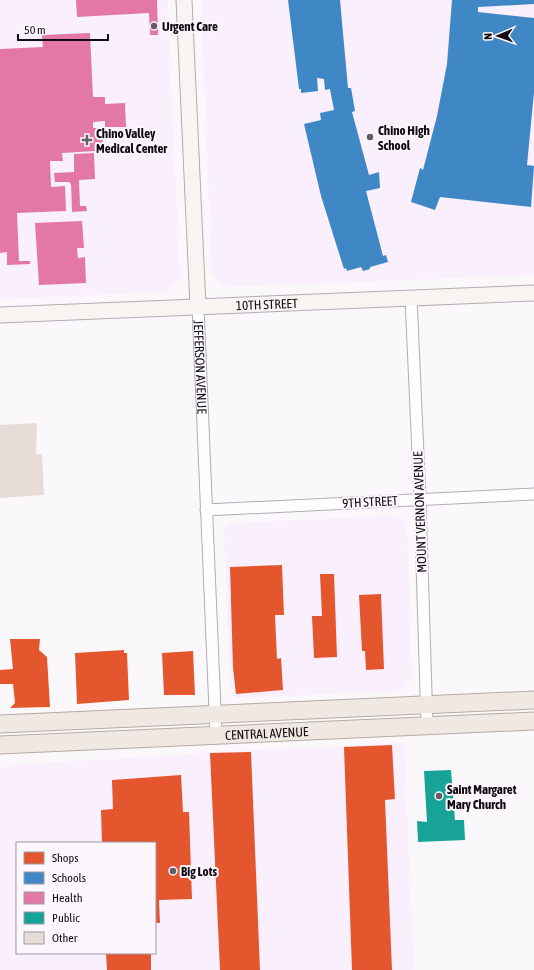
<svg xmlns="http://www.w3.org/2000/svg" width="534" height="970" viewBox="0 0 534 970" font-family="'Asap Condensed',sans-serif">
<rect width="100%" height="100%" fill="#fbf8fc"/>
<!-- built -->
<g fill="#f9effd" fill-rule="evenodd">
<polygon points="0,0 167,0 180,279 167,292 0,299"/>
<polygon points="201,0 534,0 534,275 227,287 212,275"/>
<polygon points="391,516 402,519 406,523 407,529 412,680 400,691 235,698 231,693 224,531 225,526 230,523"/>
<path d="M404 743 414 970H0V769L14 764 174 756 197 753ZM17 843H155V953H17Z"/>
</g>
<!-- shops -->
<g fill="#e4572e">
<polygon points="282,565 284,615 275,615 277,659 281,658 283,690 236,694 233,668 230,567"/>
<polygon points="320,574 334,574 337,657 314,658 312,616 322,616"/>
<polygon points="381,594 384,669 366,670 365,651 362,651 359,595"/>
<polygon points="10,639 40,639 39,650 47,657 50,707 10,708 15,703 13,684 0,684 0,670 13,669"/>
<polygon points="124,650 124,653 127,653 129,700 77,704 75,653"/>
<polygon points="193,651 195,695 164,695 162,653"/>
<polygon points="392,745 395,799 385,800 392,970 352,970 344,747"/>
<polygon points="251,752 260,970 220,970 210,753"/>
<polygon points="181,775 183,812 189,812 192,899 159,900 160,923 155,923 155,843 102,843 101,810 113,809 112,780"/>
<polygon points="106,953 151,953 151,970 107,970"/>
</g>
<!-- schools -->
<g fill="#3f88c5">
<polygon points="288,0 340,0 348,88 351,88 355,111 352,112 369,175 379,172 380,188 366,191 383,256 386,255 388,262 370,267 370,269 363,271 361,267 347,271 346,268 344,269 321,196 304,124 321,120 320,113 334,110 330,89 325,90 324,79 317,78 318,91 301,93 301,89 299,89"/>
<polygon points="452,0 534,0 534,4 478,7 478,12 534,18 534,92 527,165 534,166 531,207 440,197 435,210 411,202 420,168 423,170 437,116 447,64"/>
</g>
<!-- health -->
<g fill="#e377a8">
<polygon points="76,0 157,0 158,35 150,35 149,13 77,17"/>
<polygon points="90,33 93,97 105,97 105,104 125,103 126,127 105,127 105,121 93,122 93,128 102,128 103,146 95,146 95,151 62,153 63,161 50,161 51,187 65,186 66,211 17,213 19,261 30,261 30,264 7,265 7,252 0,253 0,49 43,47 42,35"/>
<polygon points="94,153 95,179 79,180 80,206 86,206 87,211 72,212 71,184 69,182 55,182 54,173 74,172 74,154"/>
<polygon points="82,221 84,248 77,248 78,258 85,257 86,283 39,285 35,223"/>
</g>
<!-- public -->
<polygon fill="#17a398" points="451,770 455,820 464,820 465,840 418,842 417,821 427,822 424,771"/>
<!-- building -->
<polygon fill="#e7dcd7" points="37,423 36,454 42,454 44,495 0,498 0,425"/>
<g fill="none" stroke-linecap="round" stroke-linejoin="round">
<defs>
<g id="street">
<polyline points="411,298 420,499 427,725"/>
<path id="s1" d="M198 307 216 734"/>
<polyline points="206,510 534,494"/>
</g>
<g id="secondary">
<polyline points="184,0 198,307"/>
<path id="s2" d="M0 315 534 293"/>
</g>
<g id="primary">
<polyline points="0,724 534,700"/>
<path id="s3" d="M0 745 534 721"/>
</g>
</defs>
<!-- street casing -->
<use href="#street" stroke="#b1acb3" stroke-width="13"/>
<!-- secondary casing -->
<use href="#secondary" stroke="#b1acb3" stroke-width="17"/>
<!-- primary casing -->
<use href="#primary" stroke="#b6a9a1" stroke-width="19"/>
<!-- street -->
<use href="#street" stroke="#fefeff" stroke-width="11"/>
<!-- secondary -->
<use href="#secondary" stroke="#f7f4f2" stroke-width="15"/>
<!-- primary -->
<use href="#primary" stroke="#f0e9e3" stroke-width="17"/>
</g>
<!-- markers -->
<g fill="#635d65" stroke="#fcf7fd" stroke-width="1.5">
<circle cx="154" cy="26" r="4"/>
<circle cx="370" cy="137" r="4"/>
<path d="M85 134h4v4h4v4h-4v4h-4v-4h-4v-4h4z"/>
<circle cx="439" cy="796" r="4"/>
<circle cx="173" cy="871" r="4"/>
</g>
<g text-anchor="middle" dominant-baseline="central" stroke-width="4" stroke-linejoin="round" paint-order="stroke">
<!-- poi labels -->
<g font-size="13" font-weight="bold" fill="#110913" stroke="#fcf7fd" text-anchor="start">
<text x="162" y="26">Urgent Care</text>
<text x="378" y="130">Chino High<tspan x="378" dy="15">School</tspan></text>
<text x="96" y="133">Chino Valley<tspan x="96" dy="15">Medical Center</tspan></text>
<text x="447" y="789">Saint Margaret<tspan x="447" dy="15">Mary Church</tspan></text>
<text x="181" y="871">Big Lots</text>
</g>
<!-- street labels -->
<g font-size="13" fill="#110913" stroke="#fcf7fd">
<text stroke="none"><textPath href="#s2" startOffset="267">10TH STREET</textPath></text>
<text stroke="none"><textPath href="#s1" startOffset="60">JEFFERSON AVENUE</textPath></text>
<text transform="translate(370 502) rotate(-3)">9TH STREET</text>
<text transform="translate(420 512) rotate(-92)">MOUNT VERNON AVENUE</text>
<text stroke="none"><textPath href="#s3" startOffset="267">CENTRAL AVENUE</textPath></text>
</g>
</g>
<!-- legend -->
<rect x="16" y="842" width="140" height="112" fill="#fcf7fd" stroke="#9e989f"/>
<rect x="24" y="852" width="20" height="12" fill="#e4572e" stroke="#9e989f"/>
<text x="52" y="862" font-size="12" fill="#110913">Shops</text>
<rect x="24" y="872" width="20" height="12" fill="#3f88c5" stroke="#9e989f"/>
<text x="52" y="882" font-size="12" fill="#110913">Schools</text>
<rect x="24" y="892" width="20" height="12" fill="#e377a8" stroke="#9e989f"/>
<text x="52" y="902" font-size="12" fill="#110913">Health</text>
<rect x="24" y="912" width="20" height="12" fill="#17a398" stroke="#9e989f"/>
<text x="52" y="922" font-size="12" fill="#110913">Public</text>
<rect x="24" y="932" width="20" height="12" fill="#e7dcd7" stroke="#9e989f"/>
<text x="52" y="942" font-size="12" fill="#110913">Other</text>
<!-- north arrow -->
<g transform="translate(498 36) rotate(268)" stroke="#fcf7fd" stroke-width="3" paint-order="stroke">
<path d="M0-3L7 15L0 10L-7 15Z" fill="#110913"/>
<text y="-6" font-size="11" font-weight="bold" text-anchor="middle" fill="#110913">N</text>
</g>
<!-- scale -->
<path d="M18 34v6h90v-6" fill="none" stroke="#110913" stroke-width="2"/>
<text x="24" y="34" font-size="12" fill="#110913" stroke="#fcf7fd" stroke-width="3" paint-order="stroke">50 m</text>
</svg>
